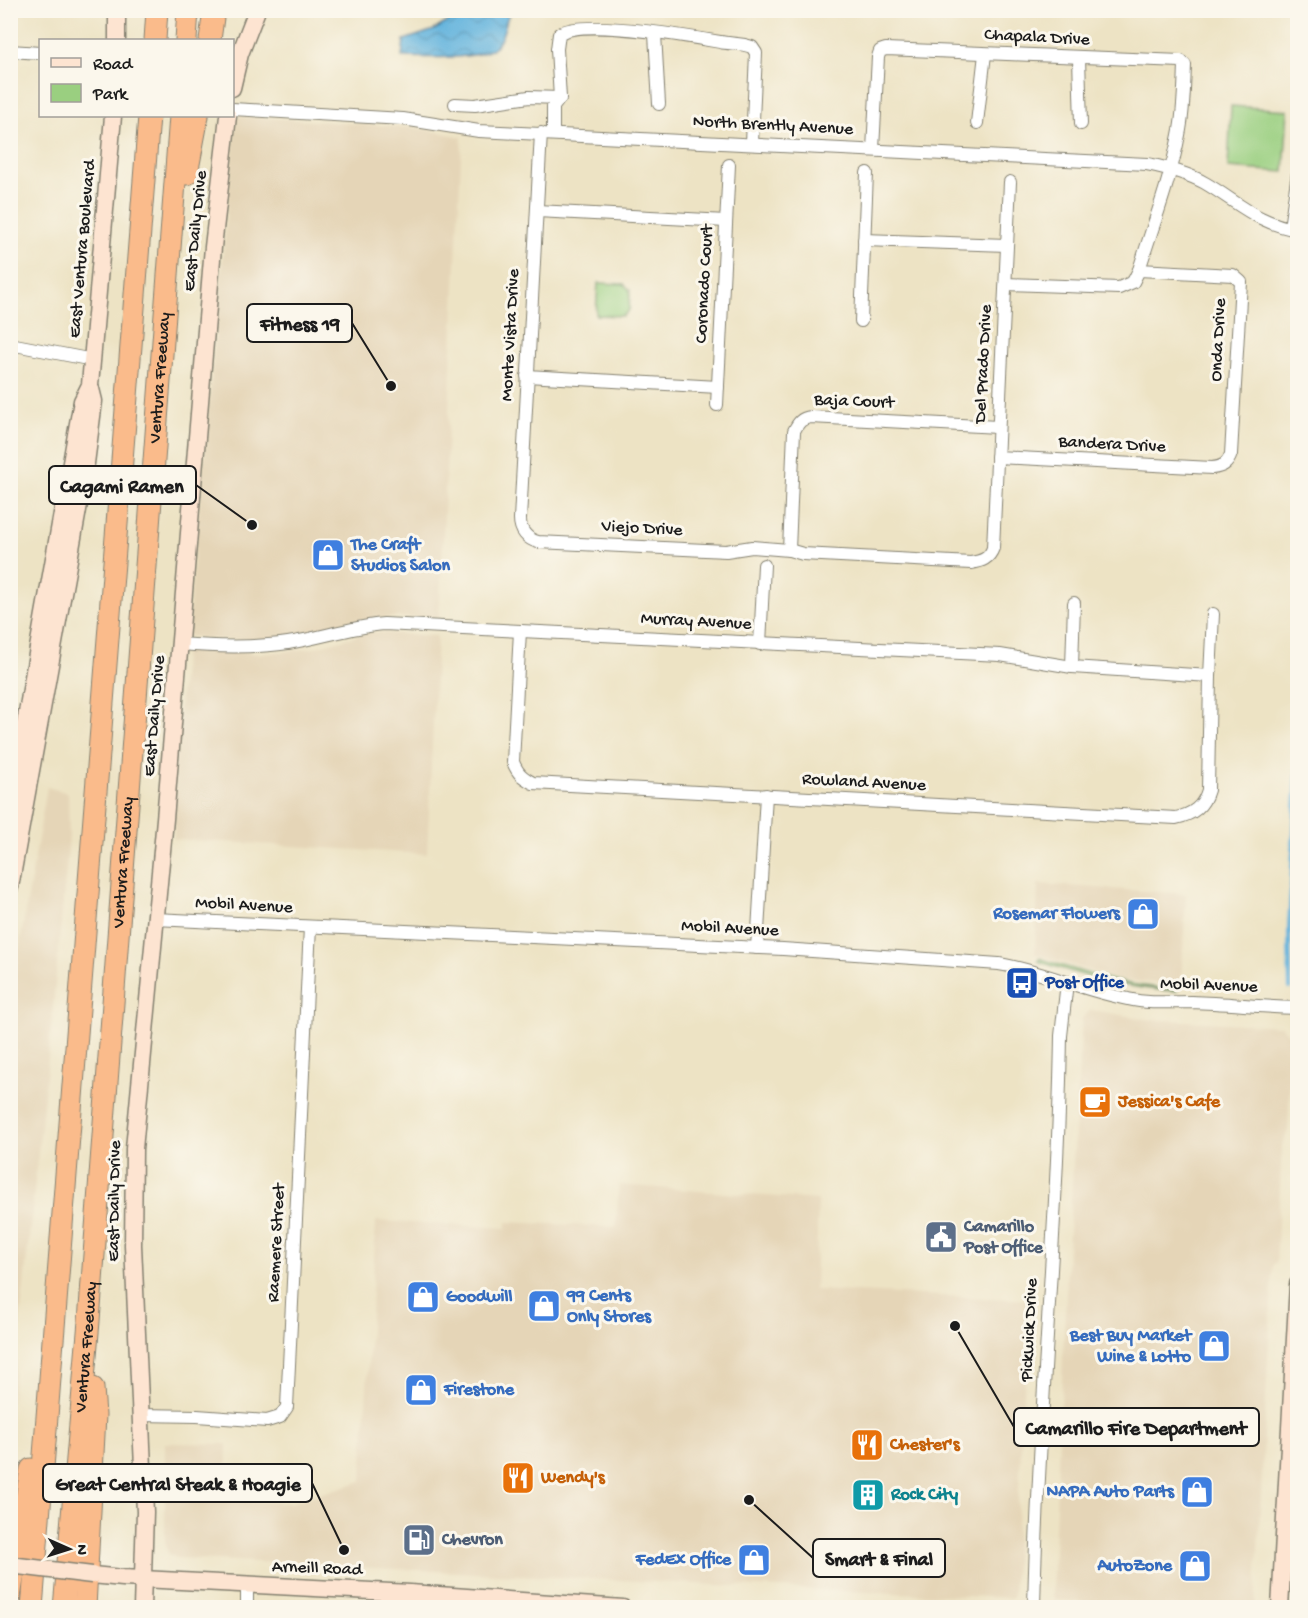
<svg xmlns="http://www.w3.org/2000/svg" width="1308" height="1618" viewBox="0 0 1308 1618" font-family="'Gochi Hand',sans-serif">
<defs>
<pattern id="water-waves" width="16" height="10" patternUnits="userSpaceOnUse" patternTransform="scale(1.5)"><rect width="16" height="10" fill="#62b3dd"/><path d="M0 5q4-4 8 0t8 0" fill="none" stroke="#5499bd"/></pattern>
</defs>
<rect width="100%" height="100%" fill="#fbf7ec"/>
<filter id="ink" filterUnits="userSpaceOnUse"><feTurbulence type="fractalNoise" baseFrequency=".0167" numOctaves="2"/><feDisplacementMap in="SourceGraphic" scale="12" xChannelSelector="R" yChannelSelector="G"/><feConvolveMatrix kernelMatrix="1 2 1 2 8 2 1 2 1" color-interpolation-filters="sRGB"/></filter>
<filter id="wash" filterUnits="userSpaceOnUse"><feTurbulence type="fractalNoise" baseFrequency=".008" numOctaves="4" result="noise"/><feDisplacementMap in="SourceGraphic" scale="24" xChannelSelector="R" yChannelSelector="G"/><feGaussianBlur stdDeviation="1.35" result="paint"/><feColorMatrix in="noise" values="0 0 0 0 0 0 0 0 0 0 0 0 0 0 0 0 0 1.4 0 .05"/><feComposite in="paint" operator="in"/></filter>
<g filter="url(#wash)">
<rect width="100%" height="100%" fill="#ede3c4"/>
<!-- built -->
<g fill="#e5d5b7">
<polygon points="236,116 418,128 462,137 439,619 397,617 355,620 284,638 229,640 187,636"/>
<polygon points="370,632 437,636 427,854 174,839 175,749 185,648 262,654 313,648"/>
<polygon points="47,787 68,793 69,837 48,1059 11,1407 11,996"/>
<polygon points="1038,884 1186,894 1181,985 1120,980 1035,954"/>
<polygon points="1091,1010 1145,1019 1281,1026 1292,1037 1288,1130 1282,1146 1276,1263 1273,1264 1255,1607 1163,1607 1055,1600 1052,1595 1068,1250 1082,1018"/>
<polygon points="619,1185 818,1200 815,1290 1029,1300 1013,1598 798,1589 177,1558 169,1554 165,1546 165,1443 227,1444 226,1501 290,1503 362,1481 376,1221 506,1228 507,1222 616,1227"/>
</g>
<!-- green -->
<g fill="#9acf80" stroke="#5b764e" stroke-width="1.5">
<polygon points="1231,106 1288,110 1284,172 1228,168"/>
<polygon points="598,283 624,284 630,290 629,310 623,316 596,315"/>
<path d="M1039 958C1088 974 1125 987 1177 989V991C1125 989 1087 977 1038 961Z"/>
</g>
<!-- water -->
<path fill="url(#water-waves)" stroke="#3f687c" stroke-width="1.5" d="M465 11H510C505 21 505 35 497 45 484 61 424 57 402 57L404 40 434 30Z"/>
<g fill="none" stroke-linecap="round" stroke-linejoin="round">
<!-- stream -->
<polyline stroke="#62b3dd" stroke-width="4" points="1290,988 1289,929 1298,755"/>
</g>
</g>
<g filter="url(#ink)">
<g fill="none" stroke-linecap="round" stroke-linejoin="round">
<defs>
<g id="street">
<polyline points="655,34 659,104"/>
<polyline points="10,51 40,53"/>
<polyline points="1079,58 1081,124"/>
<polyline points="455,104 475,105 529,97 560,98"/>
<path d="M232 109 403 119 479 131 1147 164C1168 168 1187 173 1205 183 1239 203 1257 223 1298 230"/>
<polyline points="977,123 985,54"/>
<path d="M541 133 520 519C520 531 527 539 538 542L726 551 752 547 789 550 803 554 971 563C982 561 989 559 993 548L1010 182"/>
<path d="M553 134V107L560 98 557 49 559 34C581 18 691 37 720 42 731 44 742 43 752 47L756 53 752 143"/>
<path d="M873 149 878 57 880 51 886 49 1181 61 1185 65C1184 89 1184 112 1179 135 1170 181 1153 225 1139 270L1133 282 1119 288 1006 284"/>
<polyline points="537,211 726,221"/>
<polyline points="1290,228 1298,172"/>
<polyline points="864,240 1007,245"/>
<polyline points="861,321 867,173"/>
<polyline points="10,344 93,360"/>
<polyline points="527,376 718,387"/>
<polyline points="717,405 729,165"/>
<path d="M997 457 1212 468C1222 467 1228 464 1231 454L1241 282 1233 275 1139 270"/>
<path d="M789 550 794 431C798 423 801 418 811 417L998 427"/>
<path d="M520 631 513 762C518 774 522 777 533 783L1176 818C1193 814 1203 807 1208 790L1210 676 1213 614"/>
<path d="M180 644C216 647 253 648 288 643 320 638 351 627 384 624L1000 655 1072 667 1210 676"/>
<polyline points="760,644 764,565"/>
<polyline points="1072,667 1074,603"/>
<path d="M155 919 783 949 999 964C1043 971 1084 991 1128 999 1149 1004 1170 1002 1192 1002 1227 1003 1262 1007 1298 1008"/>
<polyline points="757,948 766,795"/>
<polyline points="140,1415 197,1416 267,1421 280,1417 287,1407 310,927"/>
<polyline points="247,1586 247,1608"/>
<path d="M1034 1608C1038 1417 1058 1227 1061 1036L1067 982"/>
</g>
<g id="secondary">
<polyline points="117,40 117,10"/>
<polyline points="232,88 240,54 257,10"/>
<polyline points="10,812 38,648 82,401 90,385 113,116"/>
<polyline points="10,887 85,471 94,401 91,389"/>
<polyline points="92,1575 123,1578 410,1593 623,1608"/>
<polyline points="142,1608 145,1512 133,1245 134,1149 165,819 213,247 228,116"/>
<polyline points="1280,1608 1298,1284"/>
</g>
<g id="highway">
<polyline points="155,40 157,10"/>
<polyline points="186,40 188,10"/>
<polyline points="210,40 214,10"/>
<polyline points="187,174 198,116"/>
<polyline points="10,1597 31,1469"/>
<polyline points="32,1608 149,116"/>
<path id="s1" d="M64 1608 89 1321 180 116"/>
<polyline points="85,1608 95,1415 93,1388"/>
</g>
</defs>
<!-- street casing -->
<use href="#street" stroke="#848070" stroke-width="14"/>
<!-- secondary casing -->
<use href="#secondary" stroke="#848070" stroke-width="19"/>
<!-- highway casing -->
<use href="#highway" stroke="#848070" stroke-width="23"/>
<!-- street -->
<use href="#street" stroke="#fff" stroke-width="12"/>
<!-- secondary -->
<use href="#secondary" stroke="#fde4d1" stroke-width="16"/>
<!-- highway -->
<use href="#highway" stroke="#fabb8b" stroke-width="21"/>
<defs>
<polyline id="secondary-bridge" points="10,1565 92,1575"/>
</defs>
<!-- secondary-bridge casing -->
<use href="#secondary-bridge" stroke="#848070" stroke-width="19" stroke-linecap="butt"/>
<!-- secondary-bridge -->
<use href="#secondary-bridge" stroke="#fde4d1" stroke-width="16"/>
</g>
</g>
<!-- icons -->
<defs>
<symbol id="shop-square" viewBox="-11 -11 22 22"><rect x="-9" y="-9" width="18" height="18" rx="4" fill="#3f7fe0" stroke="#fbf7ec"/><path d="M-5-2.5h2.3a2.7 3.5 0 0 1 5.4 0H5L5.5 6h-11ZM-1.5-2.5h3a1.5 2.3 0 0 0-3 0Z" fill="#fff"/></symbol>
<symbol id="bus-square" viewBox="-11 -11 22 22"><rect x="-9" y="-9" width="18" height="18" rx="4" fill="#1a4fb4" stroke="#fbf7ec"/><path d="M-5-6H5V4H4V6H2V4H-2V6H-4V4H-5ZM-3.5-4V0h7V-4ZM-3.5 1.2v1.5H-2V1.2ZM2 1.2v1.5H3.5V1.2Z" fill="#fff"/></symbol>
<symbol id="cafe-square" viewBox="-11 -11 22 22"><rect x="-9" y="-9" width="18" height="18" rx="4" fill="#e8710a" stroke="#fbf7ec"/><path d="M-5.5-4.5H6V0H3Q3 3.5 0 3.5H-2.5Q-5.5 3.5-5.5 0ZM3-3.2v2h1.7v-2ZM-6 4.5H4V6H-6Z" fill="#fff"/></symbol>
<symbol id="civic-square" viewBox="-11 -11 22 22"><rect x="-9" y="-9" width="18" height="18" rx="4" fill="#5c6f8a" stroke="#fbf7ec"/><path d="M-.6-6.5H3V-4.5H.6V-3L4-1V1h2V6H-6V1h2V-1L-.6-3ZM-1.2 2.5V6h2.4V2.5Z" fill="#fff"/></symbol>
<symbol id="restaurant-square" viewBox="-11 -11 22 22"><rect x="-9" y="-9" width="18" height="18" rx="4" fill="#e8710a" stroke="#fbf7ec"/><path d="M-5-6h1v4h1v-4h1v4h1v-4h1v5L-1.5 .5V6h-2V.5L-5-1ZM5-6V6H3V1.5H1.5Q1.5-4 5-6Z" fill="#fff"/></symbol>
<symbol id="building-square" viewBox="-11 -11 22 22"><rect x="-9" y="-9" width="18" height="18" rx="4" fill="#0f9aa8" stroke="#fbf7ec"/><path d="M-4-6H4V6H1V3H-1V6H-4ZM-2.5-4.3h1.7v1.8h-1.7ZM.8-4.3h1.7v1.8H.8ZM-2.5-1h1.7V.8h-1.7ZM.8-1h1.7V.8H.8Z" fill="#fff"/></symbol>
<symbol id="fuel-square" viewBox="-11 -11 22 22"><rect x="-9" y="-9" width="18" height="18" rx="4" fill="#5c6f8a" stroke="#fbf7ec"/><path d="M-5.5-6h7V0h2V4h1.3V-2.5L3-4.5l.8-.8L6-3V5H2.5V1h-1V6h-7ZM-4.2-4.7v3.2H.2V-4.7Z" fill="#fff"/></symbol>
</defs>
<g fill-rule="evenodd">
<use href="#shop-square" x="309" y="536" width="38" height="38"/>
<use href="#shop-square" x="1124" y="895" width="38" height="38"/>
<use href="#bus-square" x="1003" y="964" width="38" height="38"/>
<use href="#cafe-square" x="1076" y="1083" width="38" height="38"/>
<use href="#civic-square" x="922" y="1218" width="38" height="38"/>
<use href="#shop-square" x="404" y="1278" width="38" height="38"/>
<use href="#shop-square" x="525" y="1287" width="38" height="38"/>
<use href="#shop-square" x="1195" y="1327" width="38" height="38"/>
<use href="#shop-square" x="402" y="1371" width="38" height="38"/>
<use href="#restaurant-square" x="848" y="1426" width="38" height="38"/>
<use href="#restaurant-square" x="499" y="1459" width="38" height="38"/>
<use href="#shop-square" x="1178" y="1473" width="38" height="38"/>
<use href="#building-square" x="849" y="1476" width="38" height="38"/>
<use href="#fuel-square" x="400" y="1521" width="38" height="38"/>
<use href="#shop-square" x="735" y="1541" width="38" height="38"/>
<use href="#shop-square" x="1176" y="1547" width="38" height="38"/>
</g>
<g text-anchor="middle" dominant-baseline="central" stroke-width="6" stroke-linejoin="round" paint-order="stroke">
<!-- street labels -->
<g font-size="18" fill="#1c1c1c" stroke="#fbf7ec">
<text transform="translate(1037 38) rotate(3)">Chapala Drive</text>
<text transform="translate(773 126) rotate(3)">North Brently Avenue</text>
<text transform="translate(196 231) rotate(-84)">East Daily Drive</text>
<text transform="translate(83 249) rotate(-85)">East Ventura Boulevard</text>
<text transform="translate(705 284) rotate(-87)">Coronado Court</text>
<text transform="translate(511 335) rotate(-87)">Monte Vista Drive</text>
<text transform="translate(1219 340) rotate(-87)">Onda Drive</text>
<text transform="translate(984 364) rotate(-87)">Del Prado Drive</text>
<text stroke="none"><textPath href="#s1" startOffset="1234">Ventura Freeway</textPath></text>
<text transform="translate(854 402) rotate(2)">Baja Court</text>
<text transform="translate(1112 445) rotate(3)">Bandera Drive</text>
<text transform="translate(642 529) rotate(3)">Viejo Drive</text>
<text transform="translate(696 622) rotate(3)">Murray Avenue</text>
<text transform="translate(155 716) rotate(-85)">East Daily Drive</text>
<text transform="translate(864 783) rotate(3)">Rowland Avenue</text>
<text stroke="none"><textPath href="#s1" startOffset="748">Ventura Freeway</textPath></text>
<text transform="translate(244 906) rotate(3)">Mobil Avenue</text>
<text transform="translate(730 929) rotate(3)">Mobil Avenue</text>
<text transform="translate(1209 986) rotate(2)">Mobil Avenue</text>
<text transform="translate(115 1201) rotate(-89)">East Daily Drive</text>
<text transform="translate(277 1243) rotate(-87)">Raemere Street</text>
<text transform="translate(1030 1330) rotate(-87)">Pickwick Drive</text>
<text stroke="none"><textPath href="#s1" startOffset="262">Ventura Freeway</textPath></text>
<text transform="translate(317 1569) rotate(2)">Arneill Road</text>
</g>
<!-- shop labels -->
<g font-size="18" font-weight="bold" fill="#366cbe" stroke="#fbf7ec" text-anchor="end">
<text x="351" y="545" text-anchor="start">The Craft<tspan x="351" dy="21">Studios Salon</tspan></text>
<text x="1120" y="914">Rosemar Flowers</text>
<text x="567" y="1296" text-anchor="start">99 Cents<tspan x="567" dy="21">Only Stores</tspan></text>
<text x="446" y="1297" text-anchor="start">Goodwill</text>
<text x="1191" y="1336">Best Buy Market<tspan x="1191" dy="21">Wine &amp; Lotto</tspan></text>
<text x="444" y="1390" text-anchor="start">Firestone</text>
<text x="1174" y="1492">NAPA Auto Parts</text>
<text x="731" y="1560">FedEx Office</text>
<text x="1172" y="1566">AutoZone</text>
</g>
<!-- transit labels -->
<g font-size="18" font-weight="bold" fill="#164399" stroke="#fbf7ec" text-anchor="start">
<text x="1045" y="983">Post Office</text>
</g>
<!-- food labels -->
<g font-size="18" font-weight="bold" fill="#c56008" stroke="#fbf7ec" text-anchor="start">
<text x="1118" y="1102">Jessica's Cafe</text>
<text x="890" y="1445">Chester's</text>
<text x="541" y="1478">Wendy's</text>
</g>
<!-- service labels -->
<g font-size="18" font-weight="bold" fill="#4e5e75" stroke="#fbf7ec" text-anchor="start">
<text x="964" y="1227">Camarillo<tspan x="964" dy="21">Post Office</tspan></text>
<text x="442" y="1540">Chevron</text>
</g>
<!-- culture labels -->
<g font-size="18" font-weight="bold" fill="#0d838f" stroke="#fbf7ec" text-anchor="start">
<text x="891" y="1495">Rock City</text>
</g>
</g>
<!-- callouts -->
<path fill="none" stroke="#1c1c1c" stroke-width="2" d="M391 386L352 323M252 525L196 485M955 1326L1014 1427M344 1550L312 1483M749 1500L813 1558"/>
<g fill="#1c1c1c" stroke="#fbf7ec" stroke-width="2">
<circle cx="391" cy="386" r="6"/>
<circle cx="252" cy="525" r="6"/>
<circle cx="955" cy="1326" r="6"/>
<circle cx="344" cy="1550" r="6"/>
<circle cx="749" cy="1500" r="6"/>
</g>
<g fill="#fbf7ec" stroke="#1c1c1c" stroke-width="2">
<rect x="247" y="304" width="105" height="38" rx="6"/>
<rect x="49" y="466" width="147" height="38" rx="6"/>
<rect x="1014" y="1408" width="245" height="38" rx="6"/>
<rect x="43" y="1464" width="269" height="38" rx="6"/>
<rect x="813" y="1539" width="132" height="38" rx="6"/>
</g>
<g font-size="20" text-anchor="middle" font-weight="bold" fill="#1c1c1c">
<text x="300" y="330">Fitness 19</text>
<text x="122" y="492">Cagami Ramen</text>
<text x="1136" y="1434">Camarillo Fire Department</text>
<text x="178" y="1490">Great Central Steak &amp; Hoagie</text>
<text x="879" y="1565">Smart &amp; Final</text>
</g>
<!-- margin -->
<rect width="1308" height="1618" fill="none" stroke="#fbf7ec" stroke-width="36"/>
<!-- legend -->
<rect x="39" y="39" width="195" height="78" fill="#fbf7ec" stroke="#a29f99" stroke-width="1.5"/>
<rect x="51" y="58" width="30" height="9" fill="#fde4d1" stroke="#a29f99" stroke-width="1.5"/>
<text x="93" y="69" font-size="18" fill="#1c1c1c">Road</text>
<rect x="51" y="84" width="30" height="18" fill="#9acf80" stroke="#a29f99" stroke-width="1.5"/>
<text x="93" y="99" font-size="18" fill="#1c1c1c">Park</text>
<!-- north arrow -->
<g transform="translate(69 1549) rotate(93)" stroke="#fbf7ec" stroke-width="4.5" paint-order="stroke">
<path d="M0-4.5L10 22L0 15L-10 22Z" fill="#1c1c1c"/>
<text y="-9" font-size="16" font-weight="bold" text-anchor="middle" fill="#1c1c1c">N</text>
</g>
</svg>
